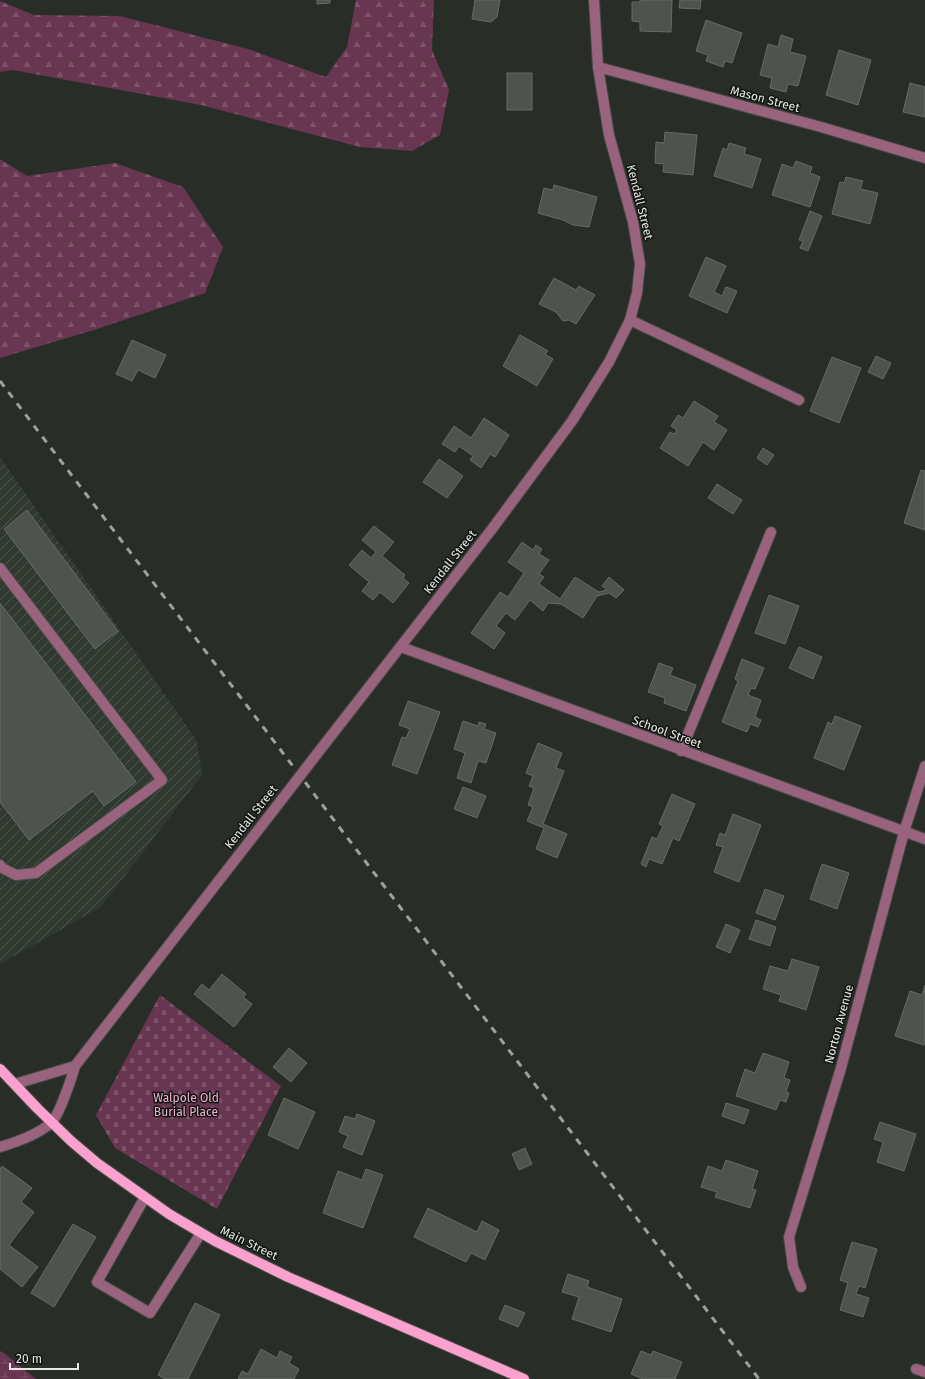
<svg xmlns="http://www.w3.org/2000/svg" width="925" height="1379" viewBox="0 0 925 1379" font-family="'Fira Sans',sans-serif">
<defs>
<pattern id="industrial-furrows" width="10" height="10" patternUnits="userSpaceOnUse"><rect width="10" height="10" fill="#303930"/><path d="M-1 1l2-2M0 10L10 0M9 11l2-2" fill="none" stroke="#4e564e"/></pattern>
<pattern id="forest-firs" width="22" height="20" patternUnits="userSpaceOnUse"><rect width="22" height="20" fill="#683650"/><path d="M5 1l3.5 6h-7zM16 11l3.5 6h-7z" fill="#7d5369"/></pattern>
<pattern id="wetland-marsh" width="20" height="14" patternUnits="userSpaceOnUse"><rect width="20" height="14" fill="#683650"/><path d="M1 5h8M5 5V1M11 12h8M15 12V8" fill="none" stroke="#7d5369"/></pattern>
<pattern id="cemetery-stones" width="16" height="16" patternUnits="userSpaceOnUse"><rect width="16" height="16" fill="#683650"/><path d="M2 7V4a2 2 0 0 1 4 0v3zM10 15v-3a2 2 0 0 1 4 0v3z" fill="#7d5369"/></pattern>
</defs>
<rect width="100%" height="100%" fill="#282d28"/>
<!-- industrial -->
<polygon fill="url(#industrial-furrows)" points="0,457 197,741 202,775 101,907 0,964"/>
<!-- forest -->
<g fill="url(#forest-firs)">
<polygon points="356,0 434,0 432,50 449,90 440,135 412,151 360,147 201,105 13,70 0,72 0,1 34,15 120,16 248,49 326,77 347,47"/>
<polygon points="0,159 27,176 115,163 183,187 223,247 205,293 97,329 0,358"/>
</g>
<!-- wetland -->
<polygon fill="url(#wetland-marsh)" points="0,1351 4,1353 36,1379 0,1379"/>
<!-- cemetery -->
<polygon fill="url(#cemetery-stones)" points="160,995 281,1086 217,1209 115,1148 96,1115"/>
<!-- building -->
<g fill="#4e534e" stroke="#666b65">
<polygon points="317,0 330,0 330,3 317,4"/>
<polygon points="475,0 500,0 497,17 491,22 472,19"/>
<polygon points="640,0 672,0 671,32 640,31 640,22 632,21 632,2 640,2"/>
<polygon points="680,0 701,0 700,9 679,8"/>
<polygon points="706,20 742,33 732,63 725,61 723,67 706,61 708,55 696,51"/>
<polygon points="781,35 793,39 790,52 806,56 798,86 788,84 786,92 770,88 772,78 760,75 768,44 778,47"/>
<polygon points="839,50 871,60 858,105 826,95"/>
<rect x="507" y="73" width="25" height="37"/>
<polygon points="910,83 925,87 925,117 903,112"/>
<polygon points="665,132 697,135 693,175 663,172 664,164 655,163 656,142 664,143"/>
<polygon points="729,143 746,148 744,154 761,159 752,188 714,176 723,148 727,150"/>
<polygon points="796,161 812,167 810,173 820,177 810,207 772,195 782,164 793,168"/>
<polygon points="846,177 863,181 860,189 878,193 870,224 832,214 840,182 844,183"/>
<polygon points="554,185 597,197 589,227 573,225 563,220 538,213 544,188 553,190"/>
<polygon points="810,211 822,216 808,251 800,248 803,241 799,240"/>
<polygon points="706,257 726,266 714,292 722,296 726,287 737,291 727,313 689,296"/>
<polygon points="554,278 576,290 579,286 595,295 576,324 569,320 563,321 556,312 539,304"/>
<polygon points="520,335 548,351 545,354 553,359 537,386 503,366"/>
<polygon points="132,340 166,355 155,378 138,370 132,381 116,374"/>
<polygon points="876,356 891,363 883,379 868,372"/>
<polygon points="832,357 861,368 839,423 810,411"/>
<polygon points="694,401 718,416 714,422 727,430 714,450 703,442 688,466 660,448 670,432 674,434 677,430 671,426 678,415 683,418"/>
<polygon points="484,418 509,435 495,457 490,454 481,468 470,460 473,456 459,446 455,452 442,444 454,426 471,438"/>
<polygon points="763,448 774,455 767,465 757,458"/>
<polygon points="439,459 463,476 447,498 423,482"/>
<polygon points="921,470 925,471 925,530 904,523"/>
<polygon points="717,484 742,500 733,514 708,498"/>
<polygon points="27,510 118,631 95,649 4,529"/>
<polygon points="374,526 394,542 382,556 405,575 403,578 409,583 393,603 380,592 373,600 362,591 369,582 349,565 362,550 371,558 376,552 362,540"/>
<polygon points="522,542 533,550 536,545 542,549 539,554 549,560 539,574 544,577 539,584 560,599 575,577 599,592 607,590 602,586 609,577 624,590 616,598 609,593 597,596 583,618 561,604 548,603 543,611 530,600 515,620 506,613 496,626 505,633 494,649 471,633 500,592 508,597 524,573 508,562"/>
<polygon points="769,595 799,606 785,644 755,633"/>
<polygon points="0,603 136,782 104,806 93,791 29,840 0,802"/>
<polygon points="799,647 822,657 813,679 789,668"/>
<polygon points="742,659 764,668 755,689 751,688 748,695 761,700 755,717 761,720 758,727 750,724 747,732 722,722 738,681 735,679"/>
<polygon points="659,663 673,668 670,675 696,685 686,711 664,703 665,698 648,692"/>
<polygon points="408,701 440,712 417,774 392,765 402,737 406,738 410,729 399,725"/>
<polygon points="835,716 861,726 844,770 814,758 828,722 832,724"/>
<polygon points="463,721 478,726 479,722 486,724 484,729 496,733 486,763 478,761 471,783 457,778 465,753 454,749"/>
<polygon points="538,743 562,753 556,768 564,771 543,824 567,834 557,858 536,849 544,828 527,821 533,807 528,805 534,788 529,786 533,776 526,773"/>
<polygon points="463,787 486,796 477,818 454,809"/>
<polygon points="672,794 695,804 679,841 673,838 662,864 649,859 646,867 641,864 652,837 657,839 663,826 659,824"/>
<polygon points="733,814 761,825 739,882 714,872 723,847 716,845 720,833 725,835"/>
<polygon points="822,864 849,873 837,909 810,899"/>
<polygon points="765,889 784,896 775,920 756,913"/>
<polygon points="756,920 776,927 770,946 749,939"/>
<polygon points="726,924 740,930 730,953 716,947"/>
<polygon points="792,959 819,967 806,1010 779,1001 781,995 763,989 770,966 788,971"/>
<polygon points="222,974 246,994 243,997 252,1004 234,1027 194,994 202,984 209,990"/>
<polygon points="925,985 925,1041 924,1045 895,1036 910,991 922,995"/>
<polygon points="289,1048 307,1063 291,1082 273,1067"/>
<polygon points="763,1053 789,1062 784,1078 790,1080 786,1092 789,1093 786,1102 780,1100 776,1110 736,1096 745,1069 755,1073"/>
<polygon points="284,1098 315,1112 298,1149 268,1135"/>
<polygon points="726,1103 749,1110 744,1124 722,1116"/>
<polygon points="357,1114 375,1121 362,1155 343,1147 348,1136 339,1132 345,1116 355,1119"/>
<polygon points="880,1122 916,1134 904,1171 877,1162 883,1142 874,1139"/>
<polygon points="525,1148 532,1164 519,1170 512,1154"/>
<polygon points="726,1160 758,1171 752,1189 756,1190 750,1208 715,1197 717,1192 701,1187 708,1166 722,1171"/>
<polygon points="2,1166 32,1188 21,1202 34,1212 9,1245 38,1267 22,1287 0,1269 0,1169"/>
<polygon points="366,1169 383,1175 363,1228 323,1213 338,1171 362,1180"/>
<polygon points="428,1208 477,1232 482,1221 499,1230 485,1260 471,1253 466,1262 414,1237"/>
<polygon points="73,1224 96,1237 54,1307 31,1293"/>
<polygon points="852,1242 877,1249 865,1288 859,1286 856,1294 869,1298 863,1317 840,1310 848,1283 840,1280"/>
<polygon points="568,1274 589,1281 587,1287 622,1299 611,1332 572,1319 579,1297 562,1292"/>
<polygon points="195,1303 220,1315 188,1379 165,1379 158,1375"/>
<polygon points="505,1305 525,1313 518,1327 499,1319"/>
<polygon points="261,1349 277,1358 280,1351 292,1357 289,1363 299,1369 294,1379 238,1379 242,1371 248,1374"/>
<polygon points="641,1351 651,1355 653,1351 682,1362 675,1379 643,1379 631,1374"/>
</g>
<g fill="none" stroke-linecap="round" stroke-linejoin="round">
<defs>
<g id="minor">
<polyline points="598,67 821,127 925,158"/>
<polyline points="630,320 799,400"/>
<polyline points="0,568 162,780 36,873 16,875 2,868 0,865"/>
<polyline points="401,647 925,839"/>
<polyline points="681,751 771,532"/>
<polyline points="313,759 492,529 572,421 609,362 630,320 637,293 640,264 633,222 609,135 598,67 594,0"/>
<polyline points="75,1066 283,798"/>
<path d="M0 1147C17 1142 37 1135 51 1123 59 1116 72 1077 75 1066L15 1084"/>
<polyline points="145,1197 97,1282 150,1313 201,1233"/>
<polyline points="801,1287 793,1267 789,1237 841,1068 904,832 925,766"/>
<polyline points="916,1369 925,1372"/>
</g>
<polyline id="major" points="0,1069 37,1108 71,1141 97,1163 169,1214 215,1241 288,1277 524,1379"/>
</defs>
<!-- minor casing -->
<use href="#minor" stroke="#464b46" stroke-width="12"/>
<!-- major casing -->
<use href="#major" stroke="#464b46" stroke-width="12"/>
<!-- minor -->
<use href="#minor" stroke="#9a637d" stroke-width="10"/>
<!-- major -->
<use href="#major" stroke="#fba1cd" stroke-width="10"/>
<!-- rail -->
<polyline stroke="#9da19c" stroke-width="3" stroke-dasharray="7 7" stroke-linecap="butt" points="0,381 759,1379"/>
<defs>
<polyline id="minor-bridge" points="283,798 313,759"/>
</defs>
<!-- minor-bridge casing -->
<use href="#minor-bridge" stroke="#464b46" stroke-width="12" stroke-linecap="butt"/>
<!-- minor-bridge -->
<use href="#minor-bridge" stroke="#9a637d" stroke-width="10"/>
</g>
<g text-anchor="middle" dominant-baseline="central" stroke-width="3" stroke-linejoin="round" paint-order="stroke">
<!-- street labels -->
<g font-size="12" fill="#e5e8e4" stroke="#131512">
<text transform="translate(765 99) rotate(15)">Mason Street</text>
<text transform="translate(640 202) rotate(76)">Kendall Street</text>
<text transform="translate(450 562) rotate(-52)">Kendall Street</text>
<text transform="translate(667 732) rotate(20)">School Street</text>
<text transform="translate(251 817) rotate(-52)">Kendall Street</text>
<text transform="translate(839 1024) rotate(-75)">Norton Avenue</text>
<text transform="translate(249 1243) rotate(26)">Main Street</text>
</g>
<!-- park labels -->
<g font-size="12" fill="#f3b0d0" stroke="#131512">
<text x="186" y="1098">Walpole Old<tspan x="186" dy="14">Burial Place</tspan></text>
</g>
</g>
<!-- scale -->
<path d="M10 1363v6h68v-6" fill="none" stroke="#e5e8e4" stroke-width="2"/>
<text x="16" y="1363" font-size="12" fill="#e5e8e4" stroke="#131512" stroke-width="3" paint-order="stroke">20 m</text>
</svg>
